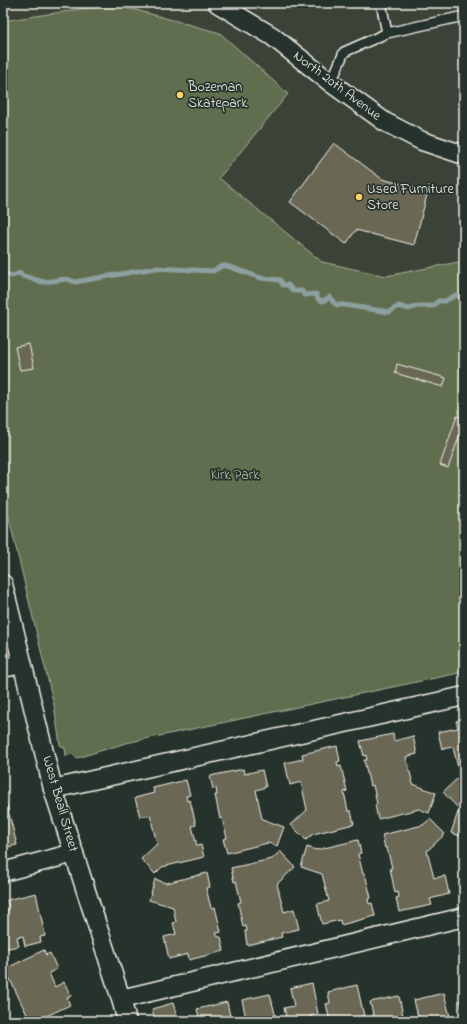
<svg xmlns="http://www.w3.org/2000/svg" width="467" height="1024" viewBox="0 0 467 1024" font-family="'Indie Flower',sans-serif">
<rect width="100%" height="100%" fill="#26332d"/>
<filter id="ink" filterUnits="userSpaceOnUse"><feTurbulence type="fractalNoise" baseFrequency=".025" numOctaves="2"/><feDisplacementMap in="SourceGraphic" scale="8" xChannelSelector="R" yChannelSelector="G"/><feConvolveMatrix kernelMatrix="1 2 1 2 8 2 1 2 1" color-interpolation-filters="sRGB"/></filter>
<g filter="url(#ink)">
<!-- built -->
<polygon fill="#3b4339" points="3,3 464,3 464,261 386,276 322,262 219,178 288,94 114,4 3,21"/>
<!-- green -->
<polygon fill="#606e50" stroke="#aab09c" points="114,4 220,33 288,94 219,178 322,262 386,276 464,261 464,672 126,743 77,758 72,754 66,756 65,748 60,745 54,705 3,494 3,21"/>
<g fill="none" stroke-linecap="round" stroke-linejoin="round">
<!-- stream -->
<polyline stroke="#8d9f9f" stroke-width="5" points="3,273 12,276 20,273 23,276 43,282 67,279 75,282 155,268 213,271 222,266 227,266 261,278 280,280 283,285 288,285 293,291 302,291 304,295 316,294 318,299 323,301 330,297 334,303 337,305 344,305 389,312 399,306 409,309 418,306 433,306 438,301 445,301 456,295 464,298"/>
</g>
<!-- building -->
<g fill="#6b6854" stroke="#f4f1e8">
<polygon points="334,143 382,179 428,191 414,245 356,230 346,244 290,202"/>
<polygon points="29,344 34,368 20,370 15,347"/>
<polygon points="397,364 446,378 443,387 395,373"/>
<polygon points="457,416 464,418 464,423 448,468 440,465"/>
<polygon points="464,719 464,800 457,807 443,792 460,776 453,747 442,749 438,732 458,728 456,721"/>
<polygon points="393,734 394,741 413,736 417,754 406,757 413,784 436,793 429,813 419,809 378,819 375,805 377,804 373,785 370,786 364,760 367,760 366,755 364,756 360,741"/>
<polygon points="337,746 340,761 337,762 338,767 341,766 347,791 344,792 348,811 351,811 354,824 313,834 306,840 291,825 307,810 301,782 290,785 285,763 303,759 302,754"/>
<polygon points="243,769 244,774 262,770 266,787 256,790 262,819 284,827 277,846 268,843 227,853 223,839 227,838 222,818 220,819 215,795 217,795 216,788 213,789 210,776"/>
<polygon points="186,780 190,795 186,796 187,801 190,800 196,825 192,826 197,846 201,845 204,857 162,867 155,874 141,859 157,844 150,815 140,817 135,798 154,793 153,788"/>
<polygon points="5,798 17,845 3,848 3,799"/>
<polygon points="458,812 464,814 464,837 451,833"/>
<polygon points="430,819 445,834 427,851 434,878 445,876 449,894 430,899 432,905 399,912 396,898 399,897 398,892 395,893 390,868 392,868 387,848 385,848 382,835 423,825"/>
<polygon points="358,840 361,853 358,854 363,874 365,874 371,898 368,899 369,904 372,903 375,916 341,925 340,920 322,924 317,904 329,901 322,874 301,867 307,847 316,850"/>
<polygon points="280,851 295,867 277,884 284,912 294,909 299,929 281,933 282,937 247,945 245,931 247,931 246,926 243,927 238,903 241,902 236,881 234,882 231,868 272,859"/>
<polygon points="207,873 210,887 206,888 211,908 215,907 221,932 216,933 218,937 221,937 224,951 189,960 188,954 169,959 164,937 176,934 173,923 176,922 173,907 149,900 155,879 166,883"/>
<polygon points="36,893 45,936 40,937 41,942 25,946 23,936 17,937 19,946 3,949 3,911 9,910 7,900"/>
<polygon points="44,950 46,955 50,953 57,969 49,973 55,987 64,982 71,996 67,998 70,1005 36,1021 30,1021 5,969"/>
<polygon points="312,983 318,1014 310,1016 311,1021 287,1021 284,1008 294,1006 290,988"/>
<polygon points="357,985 364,1016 353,1018 354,1021 330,1021 326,1004 330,1003 328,992"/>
<polygon points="462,990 464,990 464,1020 460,1001 464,1000"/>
<polygon points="444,993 451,1021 419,1021 414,1000"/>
<polygon points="270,994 276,1018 269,1020 269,1021 255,1021 254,1017 246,1018 242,1000"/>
<polygon points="399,996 404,1021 384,1021 384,1020 375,1021 370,1002"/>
<polygon points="227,1002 231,1021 200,1021 197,1009"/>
<polygon points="173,1003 177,1017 163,1021 155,1021 152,1009"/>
</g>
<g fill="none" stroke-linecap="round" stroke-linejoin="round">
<defs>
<g id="lane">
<polyline points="381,3 387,33"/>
<polyline points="331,83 344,52 387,33 464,16"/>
</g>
<g id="street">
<polyline points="217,3 272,36 331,83 385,122 422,141 464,155"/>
<polyline points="3,584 53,789 121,999 127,1021"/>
<polyline points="3,668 22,664"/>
<polyline points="53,789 464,696"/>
<polyline points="3,872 74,853"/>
<polyline points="121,999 464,917"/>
</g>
</defs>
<!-- lane casing -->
<use href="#lane" stroke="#f4f1e8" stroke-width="12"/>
<!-- street casing -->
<use href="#street" stroke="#f4f1e8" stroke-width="21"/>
<!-- lane -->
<use href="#lane" stroke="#26332d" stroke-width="9"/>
<!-- street -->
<use href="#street" stroke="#26332d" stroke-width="18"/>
</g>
</g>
<!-- markers -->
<g fill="#ffd166" stroke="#26332d" stroke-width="1.5">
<circle cx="180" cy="95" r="4"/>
<circle cx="359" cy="197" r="4"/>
</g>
<g text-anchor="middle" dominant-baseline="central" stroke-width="3.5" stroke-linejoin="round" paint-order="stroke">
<!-- street labels -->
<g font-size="14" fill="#f4f1e8" stroke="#26332d">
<text transform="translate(337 86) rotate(37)">North 20th Avenue</text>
<text transform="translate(60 804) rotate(74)">West Beall Street</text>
</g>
<!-- poi labels -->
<g font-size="14" fill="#f4f1e8" stroke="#26332d" text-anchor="start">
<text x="188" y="87">Bozeman<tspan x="188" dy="16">Skatepark</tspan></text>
<text x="367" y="189">Used Furniture<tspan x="367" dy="16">Store</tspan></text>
</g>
<!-- park labels -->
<g font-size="14" fill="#b9bdab" stroke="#26332d">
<text x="235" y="475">Kirk Park</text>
</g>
</g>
<!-- margin -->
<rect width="467" height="1024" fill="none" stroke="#26332d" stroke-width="16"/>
<rect x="8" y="8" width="451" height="1008" fill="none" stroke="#f4f1e8" stroke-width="1.5" filter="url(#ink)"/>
</svg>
